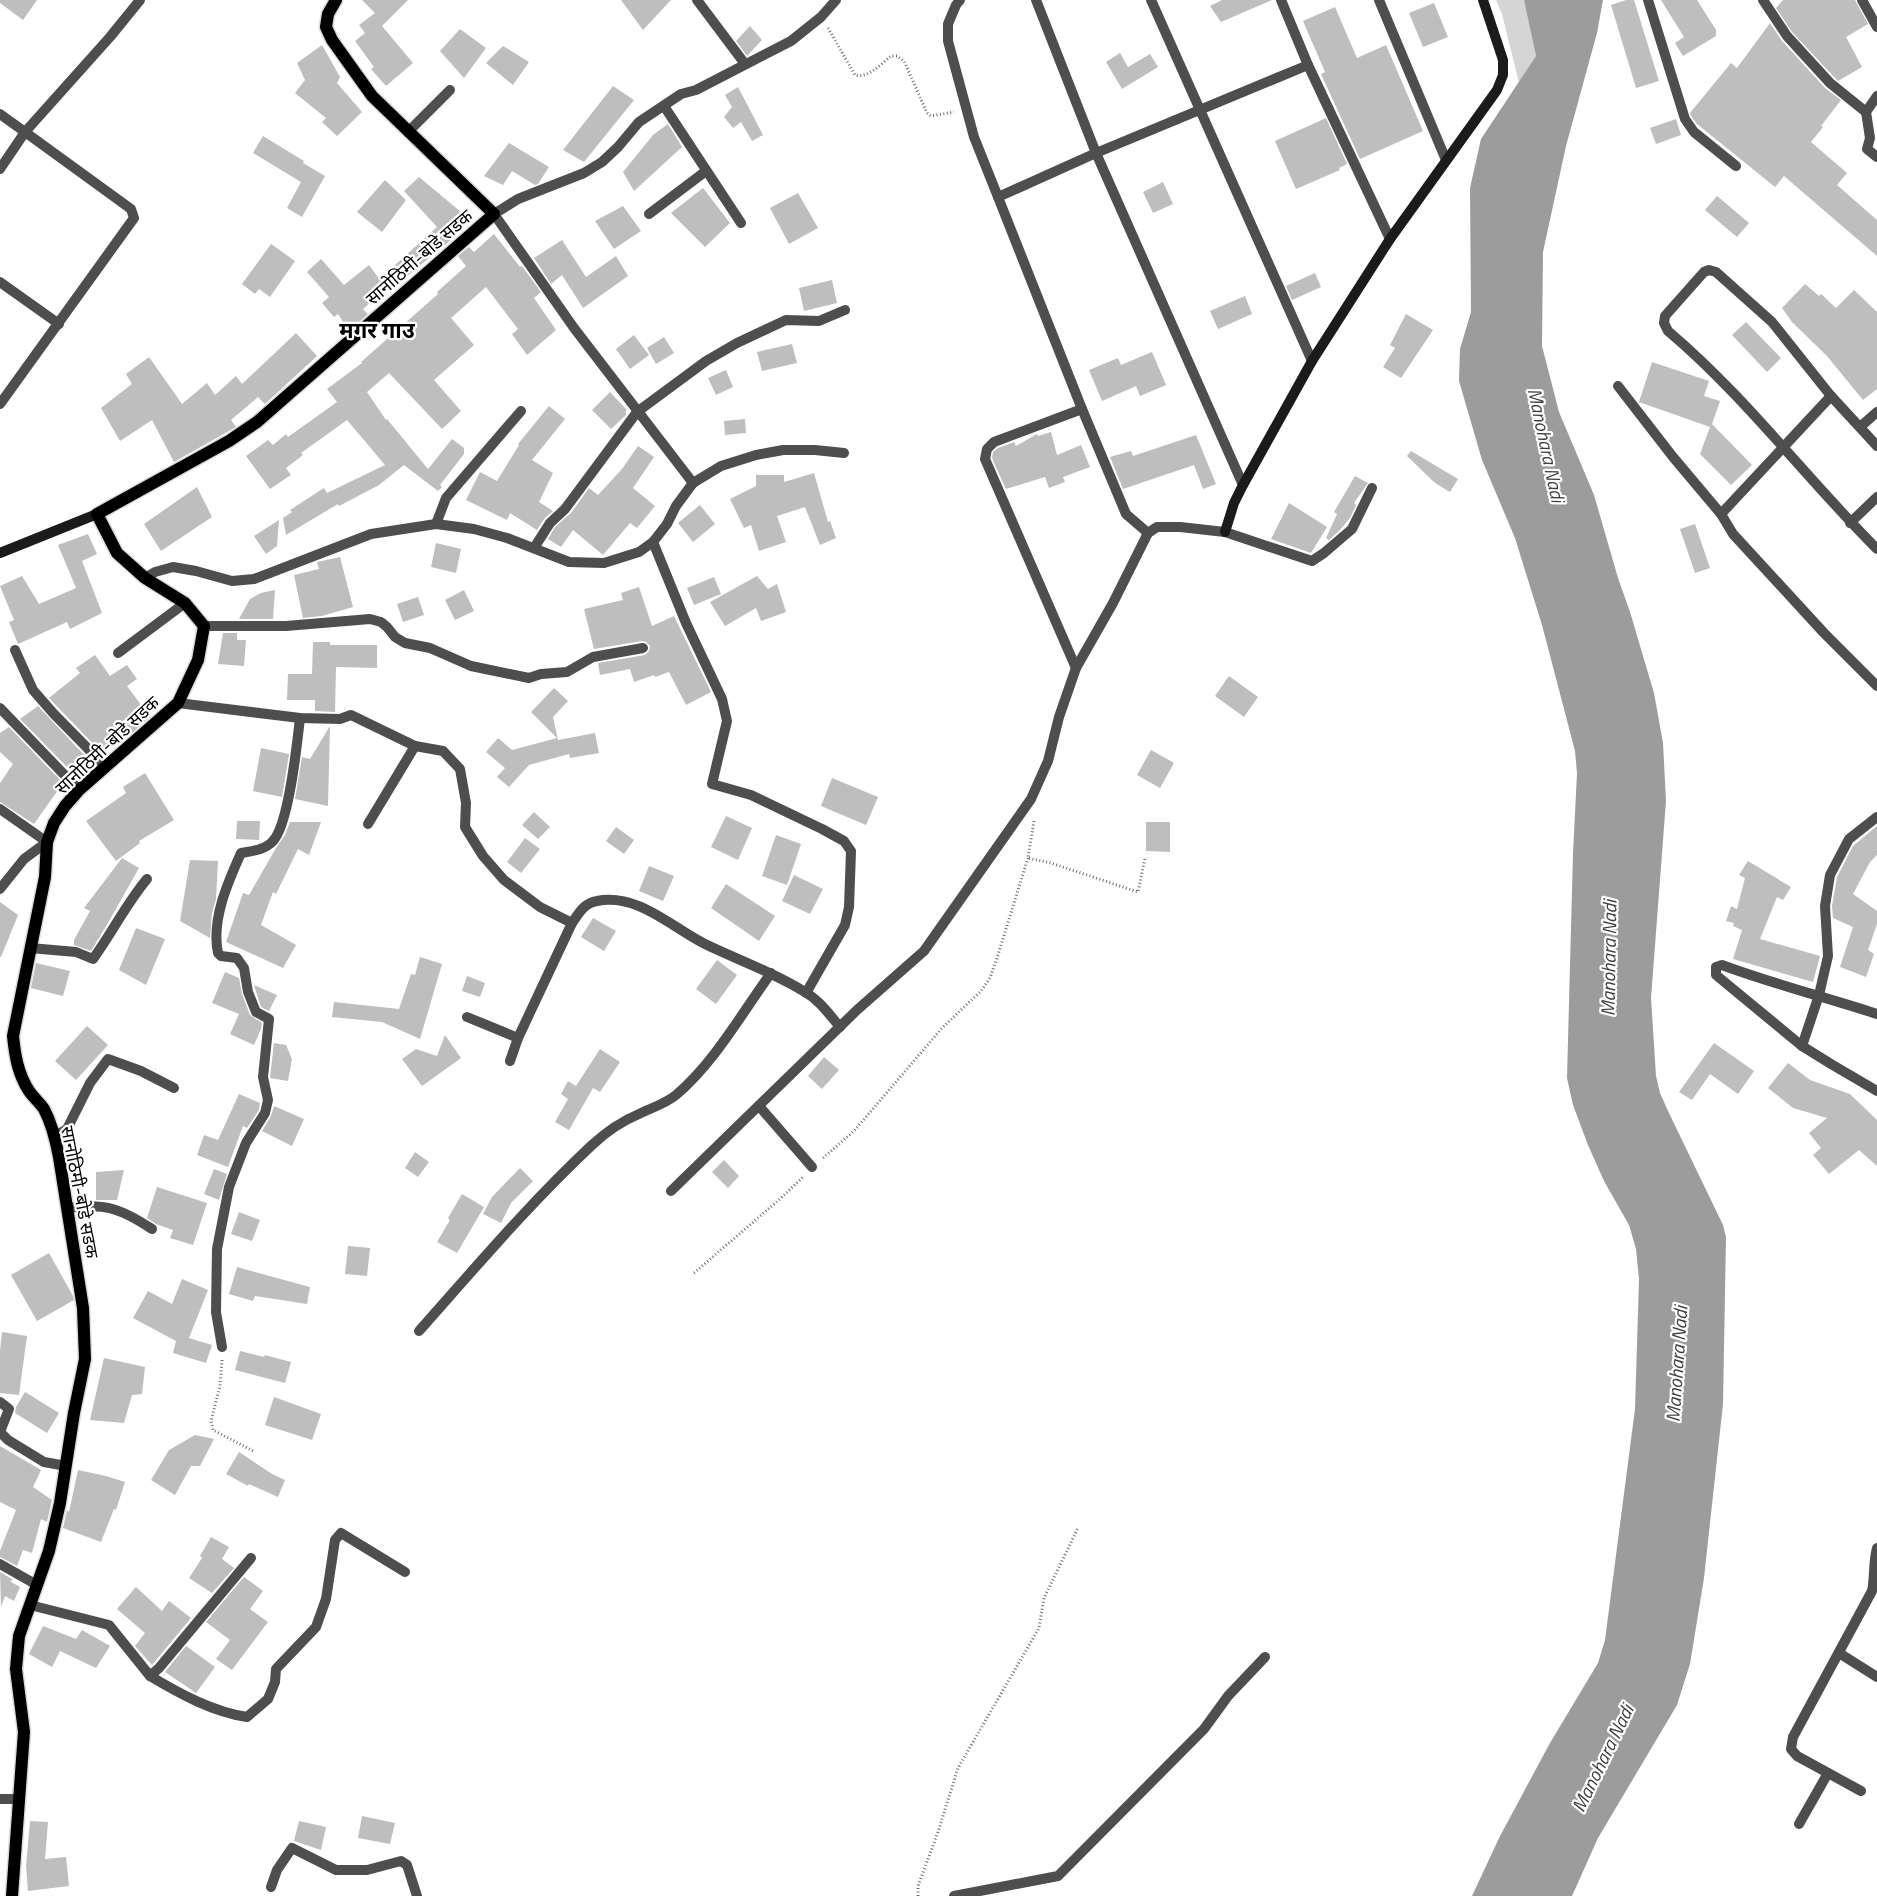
<svg xmlns="http://www.w3.org/2000/svg" width="1877" height="1896" viewBox="0 0 1877 1896" font-family="'Titillium Web','Noto Sans Devanagari',sans-serif">
<rect width="100%" height="100%" fill="#fff"/>
<!-- green -->
<polygon fill="#d5d5d5" points="1496,0 1524,0 1525,3 1536,56 1519,83 1502,14"/>
<!-- water -->
<polygon fill="#9c9c9c" points="1524,0 1603,0 1597,33 1566,146 1543,252 1542,346 1559,412 1594,495 1618,578 1630,612 1654,693 1663,743 1666,801 1651,998 1656,1076 1660,1093 1668,1111 1723,1225 1726,1237 1723,1404 1704,1578 1690,1664 1677,1705 1598,1838 1572,1896 1472,1896 1500,1836 1550,1743 1598,1663 1605,1640 1635,1409 1639,1279 1636,1249 1629,1225 1604,1181 1588,1145 1573,1105 1567,1078 1573,853 1577,773 1575,751 1542,625 1515,538 1482,460 1459,381 1460,349 1471,312 1470,188 1481,139 1536,56"/>
<!-- building -->
<g fill="#bebebe">
<polygon points="0,0 37,0 23,20 0,3"/>
<polygon points="362,0 408,0 382,26 413,63 386,86 371,69 374,67 355,41 365,33 359,25 375,13"/>
<polygon points="621,0 671,0 643,30"/>
<polygon points="1222,0 1272,0 1221,22 1210,6"/>
<polygon points="1626,0 1634,0 1659,81 1636,88 1611,5"/>
<polygon points="1661,0 1697,0 1716,30 1716,36 1683,56 1675,43 1684,37"/>
<polygon points="1783,0 1855,0 1868,24 1846,37 1862,67 1838,81 1835,78 1792,32 1776,8"/>
<polygon points="1434,3 1448,37 1423,47 1409,13"/>
<polygon points="1335,7 1357,58 1386,45 1423,131 1360,159 1321,74 1325,72 1303,21"/>
<polygon points="1770,23 1782,41 1825,88 1841,100 1821,126 1823,127 1811,142 1847,173 1837,185 1877,220 1877,256 1784,176 1775,187 1697,124 1691,116 1690,113 1731,63 1737,68"/>
<polygon points="750,26 762,40 747,56 736,41"/>
<polygon points="460,29 486,48 464,78 440,51"/>
<polygon points="322,45 340,77 337,83 362,112 337,136 322,122 326,118 295,93 305,80 297,63"/>
<polygon points="503,46 529,62 513,85 486,63"/>
<polygon points="1120,53 1128,67 1150,54 1158,67 1122,89 1106,62"/>
<polygon points="613,86 634,100 584,162 563,150"/>
<polygon points="738,87 763,135 752,141 741,122 733,128 724,117 732,107 725,95"/>
<polygon points="1326,118 1347,164 1339,168 1340,170 1296,189 1275,141"/>
<polygon points="1676,119 1681,135 1656,144 1650,128"/>
<polygon points="668,124 682,147 634,191 623,172 653,135"/>
<polygon points="263,136 304,161 303,163 325,176 302,217 287,208 301,182 253,153"/>
<polygon points="509,143 549,167 538,184 535,185 512,171 503,185 484,176"/>
<polygon points="419,177 461,212 449,227 457,235 406,277 395,265 437,227 404,191"/>
<polygon points="385,180 406,200 382,232 357,212"/>
<polygon points="1163,182 1173,204 1153,213 1143,192"/>
<polygon points="703,188 730,223 705,247 671,213"/>
<polygon points="798,193 818,228 789,244 770,208"/>
<polygon points="1717,196 1749,223 1737,237 1705,210"/>
<polygon points="623,206 641,231 614,249 595,221"/>
<polygon points="494,234 520,267 522,266 541,292 534,298 556,330 527,355 512,334 518,329 486,287 451,318 474,345 434,380 461,411 442,429 389,373 367,392 386,420 387,419 428,469 452,439 464,448 464,454 440,485 442,487 438,491 404,465 379,485 339,506 338,504 286,535 283,518 292,512 290,510 324,488 327,493 385,465 347,420 301,453 303,455 286,468 291,475 270,489 246,456 268,440 273,445 286,434 288,437 337,402 327,389 362,363 361,362 438,294 437,292 466,266 458,256 469,247 474,252"/>
<polygon points="562,240 586,277 616,256 628,276 583,308 562,275 551,284 534,258"/>
<polygon points="271,244 295,261 270,297 259,289 255,294 242,284"/>
<polygon points="321,259 344,285 369,265 386,288 363,309 368,314 349,331 338,314 334,317 322,303 329,297 307,272"/>
<polygon points="1315,273 1321,287 1292,300 1286,286"/>
<polygon points="832,280 837,303 804,311 799,288"/>
<polygon points="1805,284 1819,296 1821,294 1836,308 1854,290 1877,312 1877,389 1863,400 1827,356 1792,322 1782,308"/>
<polygon points="1245,296 1252,314 1218,329 1210,311"/>
<polygon points="1406,314 1433,330 1401,378 1383,367 1395,348 1390,345"/>
<polygon points="1746,322 1781,358 1767,372 1732,335"/>
<polygon points="296,333 317,356 265,404 258,397 231,420 236,427 174,462 152,420 120,441 101,408 132,384 126,374 149,357 182,404 207,383 215,395 236,376 242,384"/>
<polygon points="634,335 649,355 630,369 616,349"/>
<polygon points="664,337 674,353 656,364 647,348"/>
<polygon points="792,344 797,363 762,371 757,352"/>
<polygon points="1152,352 1166,385 1140,396 1136,386 1102,401 1089,370 1118,358 1121,365"/>
<polygon points="1652,362 1709,381 1704,396 1720,401 1712,424 1752,465 1731,485 1700,454 1710,427 1639,402"/>
<polygon points="726,370 733,387 716,395 708,378"/>
<polygon points="610,392 626,409 626,415 611,429 592,410"/>
<polygon points="549,406 565,419 532,460 553,473 539,502 553,511 544,519 537,530 510,513 507,520 466,500 480,472 497,481 519,445 518,444"/>
<polygon points="745,419 746,433 725,435 724,421"/>
<polygon points="1051,432 1057,455 1081,445 1090,467 1063,477 1065,482 1049,488 1045,477 1006,489 994,463 992,457 993,452 998,448 1014,442 1016,446 1037,434 1038,436"/>
<polygon points="1196,435 1216,484 1203,489 1194,465 1123,489 1110,457 1131,451 1133,456"/>
<polygon points="638,446 654,457 633,488 655,506 637,528 630,523 603,555 573,530 561,547 548,539 555,527 571,513 589,488 598,495 622,469"/>
<polygon points="1411,451 1458,479 1450,492 1435,483 1407,456"/>
<polygon points="814,473 828,522 830,521 836,538 820,545 805,507 777,516 786,542 759,551 751,525 744,528 730,499 756,486 756,475 784,475 784,482"/>
<polygon points="1355,476 1368,483 1354,503 1356,505 1350,518 1340,530 1329,540 1326,538 1337,514 1334,512"/>
<polygon points="197,487 212,517 161,551 144,524"/>
<polygon points="1289,503 1327,527 1311,553 1271,539"/>
<polygon points="700,505 715,524 693,542 678,523"/>
<polygon points="279,520 277,546 266,554 254,536"/>
<polygon points="1695,524 1710,568 1695,573 1680,529"/>
<polygon points="88,534 97,554 82,561 102,613 70,629 67,622 18,644 9,622 14,620 0,586 22,576 39,604 76,588 58,545"/>
<polygon points="436,543 461,549 456,573 431,567"/>
<polygon points="340,557 353,607 322,616 303,618 294,575 319,569 317,562"/>
<polygon points="757,576 768,589 777,584 786,612 761,621 756,608 725,626 710,602"/>
<polygon points="714,577 721,594 694,605 687,588"/>
<polygon points="639,587 652,626 674,616 711,692 686,705 669,672 655,677 654,675 634,682 630,669 600,675 598,663 645,655 649,651 650,646 646,642 642,641 594,649 584,609 623,600 621,593"/>
<polygon points="275,590 273,619 239,619 250,599 261,593"/>
<polygon points="464,590 474,611 455,620 445,600"/>
<polygon points="418,597 424,615 403,622 397,604"/>
<polygon points="223,633 237,633 237,640 246,640 244,666 218,664"/>
<polygon points="313,642 330,642 330,645 377,645 377,668 336,667 335,712 315,711 315,700 287,700 288,674 312,674"/>
<polygon points="95,655 110,676 127,665 137,679 127,686 150,717 132,733 100,751 49,698 80,673 76,668"/>
<polygon points="1229,676 1258,697 1244,717 1215,696"/>
<polygon points="554,688 568,701 553,717 558,740 595,733 599,753 570,758 569,754 529,765 509,787 497,777 505,768 486,752 498,738 512,750 557,738 531,712"/>
<polygon points="38,706 86,757 70,770 20,719"/>
<polygon points="330,726 328,806 295,799 302,757 310,759"/>
<polygon points="9,727 63,783 34,824 0,802 0,783 13,764 0,752 0,733"/>
<polygon points="261,748 289,754 282,797 253,791"/>
<polygon points="1151,750 1174,763 1160,788 1137,775"/>
<polygon points="145,773 174,820 139,841 140,843 116,861 86,821 126,793 123,787"/>
<polygon points="832,778 878,797 866,825 821,806"/>
<polygon points="534,812 550,827 538,839 522,825"/>
<polygon points="726,816 752,828 738,860 711,847"/>
<polygon points="237,821 260,821 259,840 236,839"/>
<polygon points="290,822 321,822 309,855 298,849 276,894 273,892 261,925 296,945 283,968 226,942 243,893 249,895 276,848 285,835"/>
<polygon points="1146,822 1170,822 1170,852 1146,851"/>
<polygon points="1877,826 1877,855 1870,862 1853,894 1877,911 1877,924 1868,950 1874,954 1866,977 1840,967 1853,927 1833,918 1832,906 1837,877 1853,846"/>
<polygon points="616,827 634,840 624,854 606,841"/>
<polygon points="776,835 801,844 787,885 762,876"/>
<polygon points="525,838 540,849 521,873 507,862"/>
<polygon points="122,858 139,868 108,923 91,951 74,945 74,940 90,911 84,908"/>
<polygon points="190,860 218,861 216,899 212,913 210,938 180,921"/>
<polygon points="1748,861 1791,887 1783,900 1777,897 1760,939 1820,956 1813,982 1733,959 1742,930 1733,926 1734,923 1726,921 1731,906 1737,909 1745,878 1739,875"/>
<polygon points="649,866 674,876 663,901 639,891"/>
<polygon points="794,875 823,889 810,914 782,901"/>
<polygon points="726,884 775,916 759,941 711,908"/>
<polygon points="0,902 18,915 1,957 0,957"/>
<polygon points="593,918 616,931 604,951 581,937"/>
<polygon points="136,928 165,939 146,985 119,970"/>
<polygon points="420,957 442,964 420,1039 382,1022 332,1017 334,1002 399,1009 411,974 415,975"/>
<polygon points="717,960 737,975 716,1004 696,989"/>
<polygon points="36,963 70,971 63,996 31,988"/>
<polygon points="225,972 239,978 242,994 250,1015 262,1023 261,1029 254,1045 230,1034 239,1014 212,1003"/>
<polygon points="467,976 485,983 480,997 462,991"/>
<polygon points="254,985 277,995 269,1011 261,1007"/>
<polygon points="87,1026 108,1045 76,1080 55,1061"/>
<polygon points="445,1035 461,1058 422,1086 402,1059 416,1049 437,1056"/>
<polygon points="274,1043 286,1045 292,1059 288,1081 270,1078"/>
<polygon points="1714,1043 1754,1071 1738,1094 1710,1074 1692,1100 1679,1092"/>
<polygon points="600,1049 620,1062 600,1092 593,1088 569,1130 555,1122 568,1099 561,1094 568,1081 576,1086"/>
<polygon points="824,1057 839,1070 822,1089 808,1076"/>
<polygon points="1788,1063 1810,1080 1850,1094 1877,1120 1877,1166 1859,1150 1829,1174 1813,1155 1821,1148 1809,1133 1827,1118 1793,1108 1768,1088"/>
<polygon points="239,1094 260,1103 259,1110 247,1128 243,1126 228,1167 197,1155 204,1135 218,1140"/>
<polygon points="274,1106 304,1119 292,1146 262,1131 271,1116"/>
<polygon points="415,1152 429,1162 418,1177 405,1168"/>
<polygon points="724,1160 739,1176 728,1188 712,1172"/>
<polygon points="520,1168 533,1181 511,1203 501,1223 483,1214 492,1197"/>
<polygon points="214,1169 227,1174 219,1200 204,1194"/>
<polygon points="124,1170 117,1200 96,1200 96,1172"/>
<polygon points="157,1187 207,1203 193,1245 170,1238 173,1230 156,1224 147,1218"/>
<polygon points="462,1194 484,1207 457,1253 437,1242 450,1220 448,1218"/>
<polygon points="239,1212 260,1220 252,1241 231,1234"/>
<polygon points="348,1246 370,1248 367,1276 345,1274"/>
<polygon points="49,1253 73,1296 74,1300 37,1321 11,1275"/>
<polygon points="237,1267 310,1287 307,1304 255,1296 253,1301 229,1294"/>
<polygon points="182,1279 208,1290 189,1338 212,1345 206,1363 173,1353 176,1341 133,1318 148,1291 172,1304"/>
<polygon points="2,1332 27,1336 19,1395 0,1393 0,1351"/>
<polygon points="240,1351 264,1357 265,1355 291,1362 285,1383 235,1370"/>
<polygon points="104,1358 145,1367 142,1394 132,1395 124,1423 90,1420"/>
<polygon points="25,1392 59,1413 47,1433 15,1413 16,1407"/>
<polygon points="274,1397 321,1414 312,1440 265,1425"/>
<polygon points="195,1435 214,1439 200,1466 191,1466 175,1495 151,1480 169,1450"/>
<polygon points="0,1446 41,1470 33,1487 52,1500 47,1522 41,1519 32,1553 23,1550 17,1566 0,1557 0,1551 16,1510 0,1502"/>
<polygon points="239,1452 272,1474 285,1480 278,1497 249,1484 248,1486 226,1474"/>
<polygon points="78,1470 106,1476 125,1482 116,1510 114,1509 101,1542 63,1528 67,1510 69,1512"/>
<polygon points="211,1537 229,1547 222,1559 234,1568 212,1593 189,1578 202,1558 200,1556"/>
<polygon points="0,1572 12,1579 11,1582 20,1587 14,1601 5,1596 1,1607"/>
<polygon points="244,1577 263,1591 250,1609 268,1622 232,1670 216,1659 230,1640 206,1622"/>
<polygon points="136,1587 162,1611 169,1601 191,1618 152,1665 135,1646 145,1633 117,1609"/>
<polygon points="43,1626 76,1639 82,1630 110,1646 96,1668 60,1651 52,1667 29,1654"/>
<polygon points="186,1646 215,1667 196,1693 165,1672"/>
<polygon points="362,1816 395,1823 390,1844 358,1838"/>
<polygon points="30,1821 48,1822 45,1859 66,1857 69,1886 28,1891 26,1866"/>
<polygon points="299,1821 326,1827 321,1850 294,1841"/>
</g>
<g fill="none" stroke-linecap="round" stroke-linejoin="round">
<defs>
<path id="primary" d="M12 1896 24 1732 16 1669 19 1636 49 1551 60 1503 74 1413 85 1359 83 1308 59 1157C56 1141 52 1124 44 1109 40 1103 34 1098 29 1091 18 1074 15 1056 13 1036L45 877 47 842 54 823 65 806 79 790 178 703 198 660 204 626 185 603 145 578 117 553 97 514 229 441 257 422 494 214 372 96 332 40 326 27 328 14 336 0"/>
</defs>
<!-- primary casing -->
<use href="#primary" stroke="#dbdbdb" stroke-width="15"/>
<!-- path -->
<g stroke="#707070" stroke-width="3" stroke-dasharray="1 2.5" stroke-linecap="butt">
<path d="M828 28 855 75C868 79 882 63 891 56H897L904 61 927 113 931 116 954 112"/>
<polyline points="1034,821 1028,858 1051,863 1138,892 1145,858"/>
<polyline points="823,1158 854,1131 942,1028 981,991 990,978 997,958 1028,858"/>
<polyline points="694,1273 780,1199 804,1176"/>
<polyline points="222,1360 220,1386 211,1421 213,1430 255,1452"/>
<polyline points="918,1896 918,1886 938,1832 958,1768 1039,1628 1044,1598 1078,1528"/>
</g>
<!-- lane -->
<g stroke="#4e4e4e" stroke-width="10">
<polyline points="1225,532 1312,561 1324,553 1352,529 1372,488"/>
<path d="M67 1208C105 1203 120 1208 152 1229"/>
</g>
<!-- street -->
<g stroke="#4e4e4e" stroke-width="10">
<polyline points="697,0 745,64"/>
<polyline points="960,0 956,5 948,24 948,41 974,137 998,197"/>
<polyline points="1036,0 1096,153 1243,485"/>
<polyline points="1151,0 1312,361"/>
<polyline points="1281,0 1308,65 1390,239"/>
<polyline points="1379,0 1446,160"/>
<polyline points="1648,0 1685,119 1694,132 1736,166"/>
<polyline points="1763,0 1787,36 1830,83 1866,112 1877,96"/>
<polyline points="1862,0 1877,27"/>
<polyline points="664,106 741,223"/>
<polyline points="1866,112 1870,138 1867,149 1877,157"/>
<polyline points="0,114 25,132 110,37 140,0"/>
<polyline points="408,132 450,90"/>
<polyline points="0,169 25,132 131,209 134,218 0,404"/>
<polyline points="649,214 706,171"/>
<polyline points="0,282 59,324"/>
<polyline points="1618,386 1673,457 1721,514"/>
<polyline points="1831,396 1721,514 1733,534 1824,633 1877,686"/>
<polyline points="1860,427 1877,412"/>
<path d="M1877 446 1831 396 1772 322 1716 272 1709 270 1704 272 1665 316 1664 323 1668 331C1745 396 1806 478 1877 549"/>
<polyline points="693,483 574,328 494,214 518,199 584,173 602,162 618,147 639,122 681,94 696,90 791,41 821,17 836,0"/>
<polyline points="1850,523 1877,497"/>
<polyline points="436,524 446,498 521,411"/>
<polyline points="1148,533 1126,514 1082,409 998,197 1096,153 1308,65"/>
<polyline points="653,542 686,623 722,699 727,721 712,784 751,795 822,829 844,841 851,851 849,907 845,925 806,993"/>
<polyline points="534,548 550,523 565,509 637,412 706,361 737,343 786,320 819,321 845,310"/>
<polyline points="145,578 155,572 173,567 196,571 232,581 254,579 371,534 436,524 474,529 507,538 569,562 604,563 639,552 653,542 667,524 676,506 693,483 721,466 756,455 783,450 815,450 844,453"/>
<polyline points="204,626 286,626 370,619 381,622 387,627 395,637 405,643 430,648 471,666 529,678 541,674 567,672 593,657 643,648"/>
<polyline points="15,650 33,690 53,713 105,766"/>
<polyline points="118,653 185,603"/>
<polyline points="1076,668 985,459 987,449 994,442 1082,409"/>
<path d="M178 703 300 718 340 719 351 715 415 746 443 751 460 769 466 803 465 827 483 856 504 880 540 907 572 923C579 913 584 903 597 901 638 893 671 927 705 944 738 960 773 972 805 992 819 1000 829 1014 840 1027"/>
<polyline points="0,708 79,790"/>
<polyline points="0,809 47,842 24,859 0,889"/>
<polyline points="368,824 415,746"/>
<path d="M30 948 76 952 93 959C112 933 126 904 147 879"/>
<path d="M1877 1014C1825 997 1773 984 1722 965L1716 967V975L1802 1046 1831 1064 1877 1091"/>
<polyline points="467,1017 518,1038"/>
<polyline points="1802,1046 1819,995 1828,956 1825,906 1830,875 1849,839 1877,817"/>
<polyline points="510,1061 518,1038 572,923"/>
<polyline points="759,1106 812,1167"/>
<polyline points="55,1136 67,1129 90,1083 108,1059 141,1071 174,1088"/>
<polyline points="671,1191 857,1010 924,951 1031,799 1048,761 1059,717 1076,668 1113,603 1148,533 1157,527 1180,527 1225,532"/>
<path d="M419 1331C475 1268 530 1203 592 1145 605 1133 622 1121 639 1114 651 1108 665 1104 676 1095 714 1063 742 1013 771 973"/>
<path d="M222 1347 216 1312 217 1249 229 1187 246 1143 265 1113 268 1100 263 1077 269 1019 256 1012 248 992 244 968 237 958 221 956 218 953C211 920 228 882 241 853 252 851 265 850 273 841 289 824 297 744 300 718"/>
<polyline points="0,1402 9,1409 0,1432 8,1440 44,1462 66,1466"/>
<polyline points="0,1564 37,1585"/>
<polyline points="30,1605 109,1625 150,1676 159,1668 251,1558"/>
<polyline points="1839,1653 1877,1677"/>
<path d="M150 1676C180 1694 213 1712 247 1717L268 1699 275 1682 276 1669 316 1627 326 1599 335 1540 341 1533 405 1572"/>
<path d="M1861 1791 1797 1756 1791 1749 1793 1737 1872 1591C1875 1577 1873 1562 1877 1548"/>
<polyline points="0,1799 19,1799"/>
<polyline points="1799,1824 1828,1773"/>
<polyline points="271,1887 277,1870 292,1848 336,1870 367,1870 401,1861 407,1865 417,1896"/>
<polyline points="954,1896 1058,1876 1204,1729 1228,1696 1265,1657"/>
</g>
<!-- secondary -->
<g stroke="#1b1b1b" stroke-width="10">
<polyline points="1225,532 1234,503 1243,485 1312,361 1390,239 1497,90 1503,75 1503,60 1483,0"/>
<polyline points="0,553 97,514"/>
</g>
<!-- primary -->
<use href="#primary" stroke="#000" stroke-width="12"/>
</g>
<g text-anchor="middle" dominant-baseline="central" stroke-width="4.5" stroke-linejoin="round" paint-order="stroke">
<!-- street labels -->
<g font-size="18" fill="#000" stroke="#fff">
<text transform="translate(419 257) rotate(-41)">सानोठिमी-बोडे सडक</text>
<text transform="translate(107 745) rotate(-43)">सानोठिमी-बोडे सडक</text>
<text transform="translate(80 1192) rotate(79)">सानोठिमी-बोडे सडक</text>
</g>
<!-- water labels -->
<g font-size="19" font-style="italic" fill="#3d3d3d" stroke="#fff">
<text transform="translate(1547 445) rotate(78)">Manohara Nadi</text>
<text transform="translate(1608 958) rotate(-89)">Manohara Nadi</text>
<text transform="translate(1676 1364) rotate(-86)">Manohara Nadi</text>
<text transform="translate(1602 1758) rotate(-64)">Manohara Nadi</text>
</g>
<!-- district labels -->
<g font-size="22" font-weight="bold" fill="#000" stroke="#fff">
<text x="377" y="330">मगर गाउ</text>
</g>
</g>
</svg>
